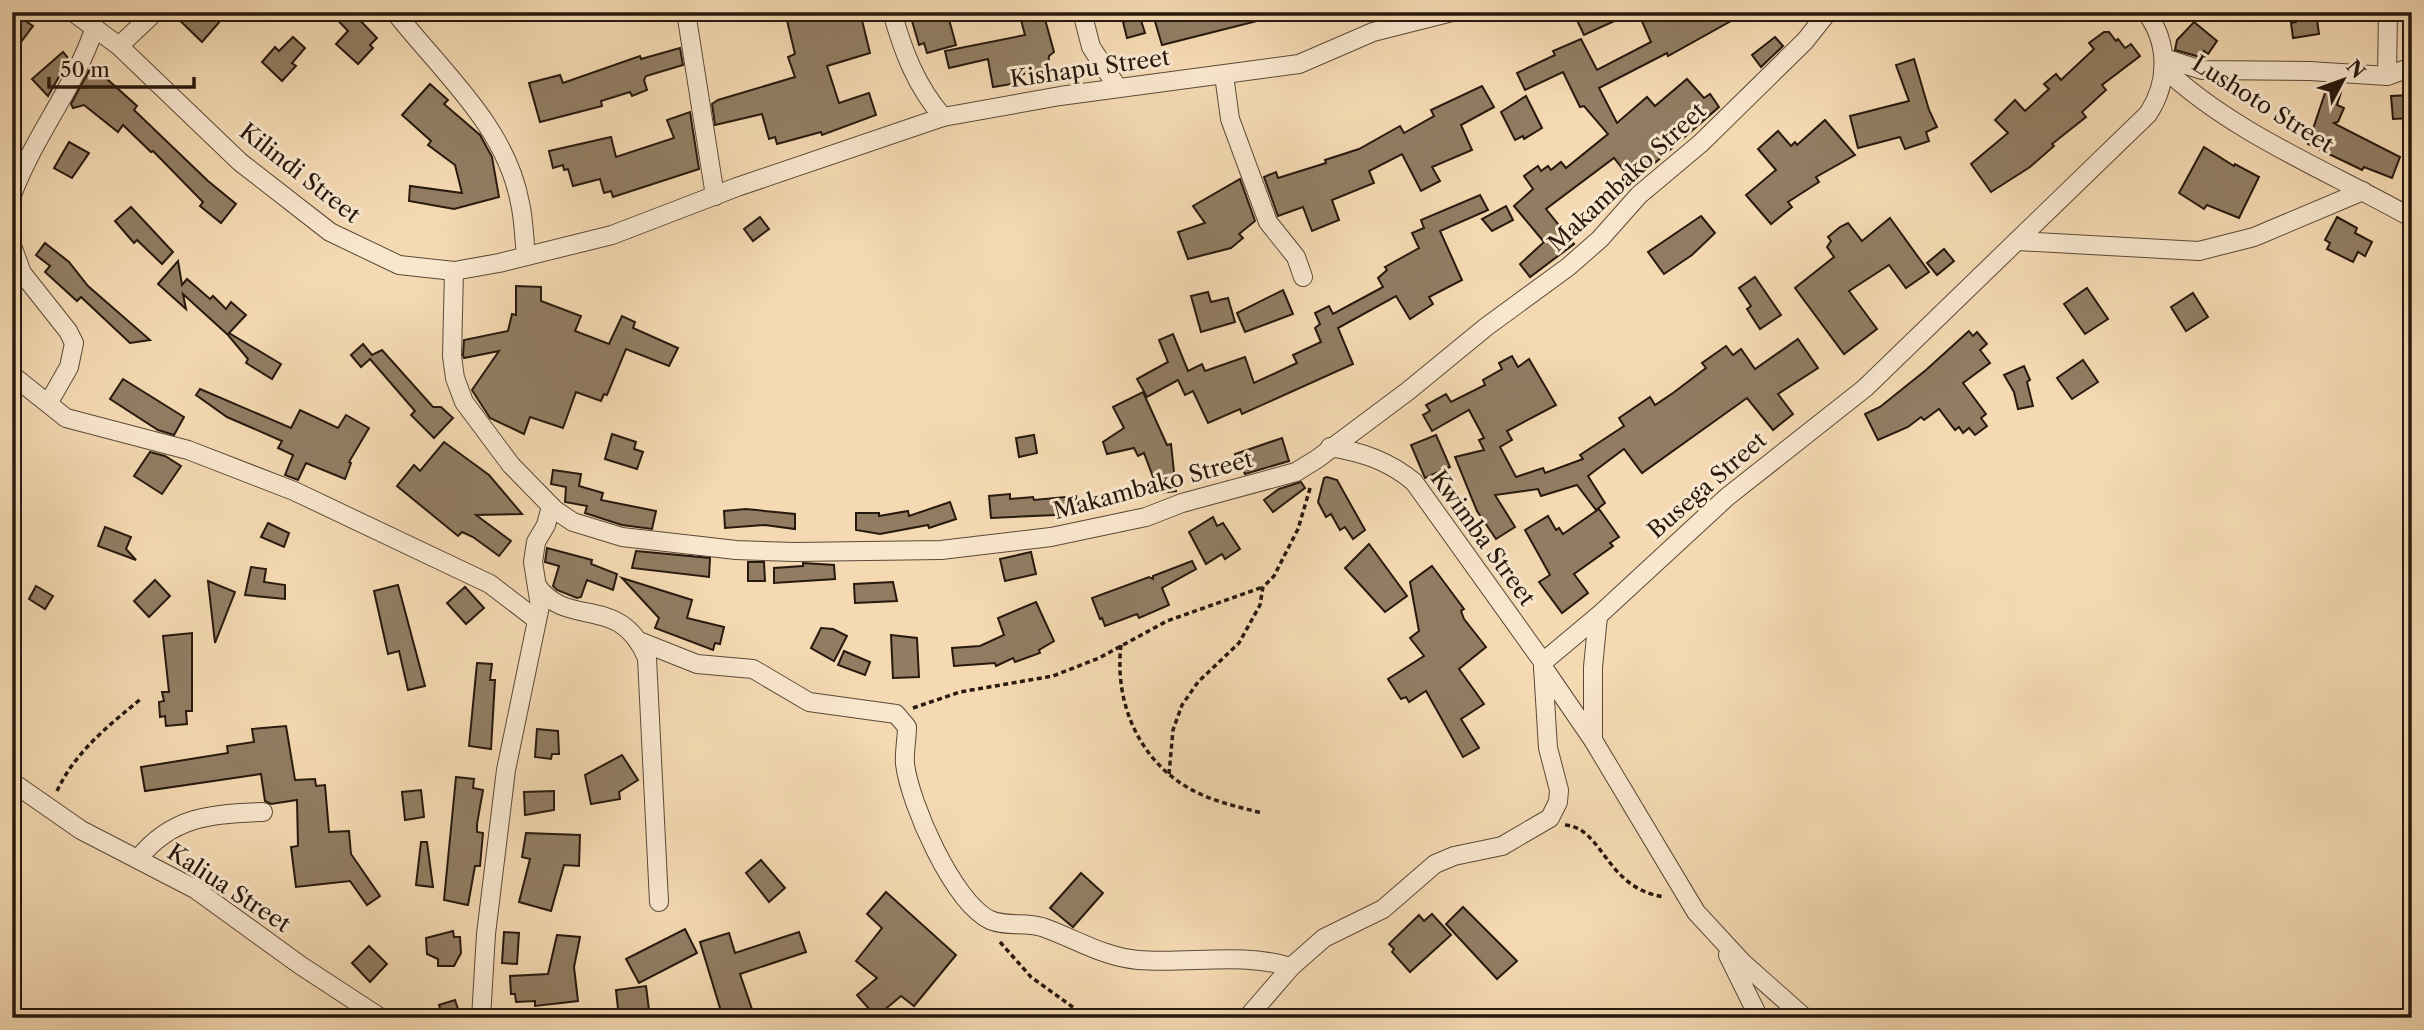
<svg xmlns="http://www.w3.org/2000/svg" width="2424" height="1030" viewBox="0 0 2424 1030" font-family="'Libre Caslon Text',serif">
<rect width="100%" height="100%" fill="#f4d9b2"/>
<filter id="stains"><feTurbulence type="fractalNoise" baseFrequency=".00286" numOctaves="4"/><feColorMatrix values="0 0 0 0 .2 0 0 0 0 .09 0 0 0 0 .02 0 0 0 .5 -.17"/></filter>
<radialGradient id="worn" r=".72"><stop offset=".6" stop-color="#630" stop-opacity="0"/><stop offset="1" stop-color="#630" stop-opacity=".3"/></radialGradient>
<!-- building -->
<g fill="#927d63" stroke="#27190e" stroke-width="2">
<polygon points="12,12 33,26 12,54"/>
<polygon points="171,12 228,12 202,42"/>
<polygon points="330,12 352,12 377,38 370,45 373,48 358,64 336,44 348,31"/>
<polygon points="785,12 860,12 870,53 827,66 839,103 869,93 876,115 822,135 821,132 777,144 775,137 769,139 762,114 715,125 712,104 718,100 795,77 788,57 795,54"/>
<polygon points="947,12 956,45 927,53 924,43 919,45 912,21"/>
<polygon points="1019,12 1043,12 1054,52 1049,56 1048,67 1011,78 1012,84 993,87 988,59 949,68 945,51 1025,35"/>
<polygon points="1175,12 1269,12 1269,18 1162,45 1154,18"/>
<polygon points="1573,12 1634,12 1584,35"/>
<polygon points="1638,12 1747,12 1668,56 1667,53 1599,88 1617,123 1647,97 1655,106 1687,79 1704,98 1710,94 1719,107 1649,168 1643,160 1626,173 1614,158 1546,209 1574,244 1530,277 1520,264 1544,242 1514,206 1533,189 1524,176 1538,166 1541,171 1548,166 1551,170 1561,162 1566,168 1608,134 1584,106 1580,107 1563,72 1525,90 1517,73 1555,55 1553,51 1581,39 1597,70 1651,42"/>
<polygon points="2295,12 2316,12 2319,34 2293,38 2291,23 2296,22"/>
<polygon points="1140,17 1145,33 1127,38 1123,22"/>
<polygon points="2194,22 2217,41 2208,54 2204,51 2200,57 2175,50 2177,40"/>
<polygon points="2104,32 2109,32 2116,41 2118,39 2125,48 2131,44 2140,56 2102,85 2106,90 2082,112 2086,117 2052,144 2054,146 2030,167 1991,192 1971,164 2008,133 1995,120 2015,100 2025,111 2049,89 2044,84 2056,74 2061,80 2094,49 2089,43"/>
<polygon points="293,37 305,48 292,63 296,66 282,81 262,62 275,47 279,51"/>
<polygon points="1775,37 1783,46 1761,67 1752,55"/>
<polygon points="680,48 683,65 646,76 644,80 647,90 632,96 630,92 601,101 602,106 540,122 529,83 560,75 563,83 640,56 641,59"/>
<polygon points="63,52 69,59 48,96 32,79"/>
<polygon points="1914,59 1929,110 1937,127 1926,132 1929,141 1905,149 1900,137 1858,148 1850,116 1909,101 1896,65"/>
<polygon points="90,69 95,74 98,71 137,106 134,110 208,181 236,204 221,223 200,206 203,202 153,151 151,152 123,125 118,132 84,105 73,108 71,104"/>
<polygon points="430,84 448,100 444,104 480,135 492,157 499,197 454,209 409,201 410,186 462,193 455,165 428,145 431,141 402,115"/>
<polygon points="1482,86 1494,107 1461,125 1472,150 1432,167 1440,181 1421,191 1402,154 1369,171 1374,183 1332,200 1339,220 1312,231 1303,207 1278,216 1264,177 1276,172 1278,178 1326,163 1325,160 1359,149 1400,126 1404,133 1434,116 1431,110"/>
<polygon points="2327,87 2341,92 2337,105 2344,108 2338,122 2334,123 2337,125 2400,157 2392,178 2364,167 2362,170 2308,144"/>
<polygon points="2412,95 2412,118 2393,119 2391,96"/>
<polygon points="1526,96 1542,128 1524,139 1523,136 1515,140 1501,112"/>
<polygon points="690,112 699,169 613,197 611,191 604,193 600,179 573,186 568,169 564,170 563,165 553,168 549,151 611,137 616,157 674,138 667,120"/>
<polygon points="1825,120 1855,155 1816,177 1819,182 1788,202 1792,207 1771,224 1746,195 1776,170 1758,149 1778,131 1791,146 1795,142 1797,145"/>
<polygon points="69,142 89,153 72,178 54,168"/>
<polygon points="2204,147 2234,166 2235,164 2259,177 2239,218 2207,205 2204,209 2179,193"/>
<polygon points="1240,179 1255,221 1239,234 1243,238 1231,248 1188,259 1178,232 1205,223 1193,206"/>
<polygon points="1480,195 1488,210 1440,231 1462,280 1429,297 1433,304 1410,319 1396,296 1338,328 1353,364 1242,414 1240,409 1208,423 1193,391 1185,395 1178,380 1147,397 1137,379 1168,362 1159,340 1173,334 1188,371 1202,364 1205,371 1245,357 1254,383 1297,363 1293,355 1321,342 1315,328 1320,324 1315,313 1329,306 1333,314 1383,287 1378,278 1387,270 1385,267 1419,248 1412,233 1424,228 1421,220"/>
<polygon points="1506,206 1513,220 1492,231 1482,219"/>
<polygon points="131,207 173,252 162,264 137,240 134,243 115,221"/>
<polygon points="1701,216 1715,233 1692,255 1664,274 1648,252"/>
<polygon points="760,217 769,229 753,241 744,229"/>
<polygon points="2337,217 2357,228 2355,233 2372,242 2365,256 2358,252 2353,262 2327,249 2330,243 2325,240"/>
<polygon points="1890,218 1929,272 1906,288 1889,265 1849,291 1877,329 1844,354 1795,288 1834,257 1827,247 1831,241 1828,237 1840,227 1848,223 1862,241"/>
<polygon points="45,243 69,262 88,286 150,340 130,343 81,297 77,301 45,272 50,266 36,255"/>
<polygon points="1944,249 1954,261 1937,275 1927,263"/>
<polygon points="178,261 182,285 187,279 210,299 213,296 226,309 231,302 246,315 229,333 281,364 272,379 246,363 248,359 228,335 183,294 186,309 158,284"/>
<polygon points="1755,277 1781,315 1760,329 1747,309 1751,306 1739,288"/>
<polygon points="516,286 541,287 541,301 581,316 575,331 609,344 622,316 635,322 633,328 678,348 669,366 626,349 607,395 604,394 601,401 576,392 563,428 530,417 524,434 490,418 472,390 499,351 464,358 463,355 464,340 508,331 512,314 516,315"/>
<polygon points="2087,288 2108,319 2085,334 2064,304"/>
<polygon points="1283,290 1293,314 1245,332 1237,313"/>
<polygon points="1208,292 1211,302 1228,298 1235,322 1201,332 1191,296"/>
<polygon points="2193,293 2208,317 2186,331 2171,307"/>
<polygon points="1969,331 1973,336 1977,332 1987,344 1980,350 1990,363 1963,383 1986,414 1981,418 1987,426 1975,435 1969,428 1963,433 1959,427 1955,430 1939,409 1924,420 1921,417 1908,427 1878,440 1865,414 1880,407 1926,370"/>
<polygon points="1798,339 1818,368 1778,394 1793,414 1773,430 1747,398 1642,473 1624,449 1588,476 1605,503 1596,510 1577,485 1541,496 1538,489 1495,495 1515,527 1496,539 1477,511 1455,457 1484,450 1479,440 1484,438 1469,410 1432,431 1423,415 1430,411 1426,405 1446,394 1451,402 1485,385 1483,380 1502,369 1499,363 1512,356 1518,367 1529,359 1556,405 1507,431 1512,440 1500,447 1516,477 1543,468 1545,473 1583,459 1580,455 1624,426 1619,418 1650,397 1655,405 1673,393 1706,368 1702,363 1726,346 1733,355 1741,349 1755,369"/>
<polygon points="363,344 372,355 382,350 433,407 441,407 453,418 434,438 411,415 415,411 370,359 361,367 351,355"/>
<polygon points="2083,360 2098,382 2072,399 2057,378"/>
<polygon points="2024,366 2030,380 2027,382 2033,406 2018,409 2014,392 2004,375"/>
<polygon points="123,379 184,417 174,435 158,430 110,399"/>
<polygon points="200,389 291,428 300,410 338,428 346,415 369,428 349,462 351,463 345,479 306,463 298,480 285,475 293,455 278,448 282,441 227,417 196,395"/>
<polygon points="1143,392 1167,445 1171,444 1176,491 1159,493 1144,453 1138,456 1134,448 1107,454 1103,442 1124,428 1113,407"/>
<polygon points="612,434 636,442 634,449 643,452 637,469 605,459"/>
<polygon points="1034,435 1037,453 1019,457 1016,438"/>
<polygon points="1436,435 1450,467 1425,478 1411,445"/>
<polygon points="1282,438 1289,461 1245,474 1235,454"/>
<polygon points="444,442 489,475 522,514 476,515 511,541 499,556 473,537 462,532 458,536 397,486 414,465 420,471"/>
<polygon points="150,452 165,456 181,466 162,494 134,476"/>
<polygon points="553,470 581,474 579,486 603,493 601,500 656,511 652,529 622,525 585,513 587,506 565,502 566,487 551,484"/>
<polygon points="1327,477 1337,480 1365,530 1353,539 1345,527 1340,530 1331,514 1326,517 1318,502 1324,478"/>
<polygon points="1301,482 1305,488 1273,512 1264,500 1279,489"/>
<polygon points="1010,494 1010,499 1033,497 1034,500 1076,496 1078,514 991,518 989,496"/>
<polygon points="950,502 956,519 929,528 928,525 880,534 856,530 856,513 879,513 879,516 908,511 909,516"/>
<polygon points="746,509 795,514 795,529 765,525 725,528 724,511"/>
<polygon points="1599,509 1619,537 1610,543 1613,546 1574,574 1588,593 1562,613 1539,582 1550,575 1525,530 1548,516 1556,530 1559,528 1563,534"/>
<polygon points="1213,517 1217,526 1223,523 1240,549 1225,559 1222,554 1206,564 1189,532"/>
<polygon points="268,523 289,533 284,547 261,537"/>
<polygon points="105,527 131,537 126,549 136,560 98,546"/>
<polygon points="1369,544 1407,596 1385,612 1345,568"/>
<polygon points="547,548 592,560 591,564 617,574 613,590 587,580 581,597 577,598 557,590 553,586 559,566 545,562"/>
<polygon points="636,551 710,558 709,577 632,568"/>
<polygon points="1031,552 1036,574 1005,581 1000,559"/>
<polygon points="1192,561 1196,569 1162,588 1169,605 1139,618 1137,614 1105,626 1102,618 1100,619 1092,598 1149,577 1153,579 1153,576"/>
<polygon points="748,562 764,562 765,581 748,581"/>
<polygon points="803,563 834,565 835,579 774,583 774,568 803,566"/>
<polygon points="1432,566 1464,609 1461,611 1464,619 1486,647 1459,669 1484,704 1461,719 1479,748 1463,757 1426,691 1409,702 1406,697 1401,699 1388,679 1424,656 1410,638 1419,631 1410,582"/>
<polygon points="251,567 266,569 264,582 285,585 285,599 245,595"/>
<polygon points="622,578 692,600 687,618 724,627 720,644 715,643 713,650 655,628 659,618"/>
<polygon points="155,580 170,596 149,617 134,601"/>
<polygon points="208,581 235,592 215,643"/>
<polygon points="893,582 897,601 855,603 854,584"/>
<polygon points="398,585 425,686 408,690 399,651 388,654 374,591"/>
<polygon points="36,586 53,596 45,609 29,599"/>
<polygon points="465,587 484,608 466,624 447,603"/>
<polygon points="1036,602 1054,641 1039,650 1040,653 1015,662 1013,658 996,666 995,663 954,666 952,648 980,646 1004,635 998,618"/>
<polygon points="821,628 833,629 847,636 834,661 811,648"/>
<polygon points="192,633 192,711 186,711 187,724 166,726 165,716 160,717 159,702 164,701 162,692 169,692 163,636"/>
<polygon points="891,635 917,638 919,677 893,678"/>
<polygon points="844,651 870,662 865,675 838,665"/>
<polygon points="477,663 492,664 490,680 495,680 491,749 469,746"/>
<polygon points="286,726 295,780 315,779 316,786 325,785 329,832 349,831 351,854 380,896 367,905 350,881 296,887 291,847 298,846 297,800 271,804 265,801 261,774 145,791 141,767 228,753 227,746 254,742 252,729"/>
<polygon points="537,729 558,731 559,754 552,754 551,759 535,757"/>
<polygon points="622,755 638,780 619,792 620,799 591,804 585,775"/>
<polygon points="456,777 474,779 473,788 483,790 477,824 477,832 483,833 480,866 475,866 468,905 444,900"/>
<polygon points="421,790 424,817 405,820 402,792"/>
<polygon points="554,791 554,810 525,815 524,792"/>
<polygon points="526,833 580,835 579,866 564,865 551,911 519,902 530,859 522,857"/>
<polygon points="421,842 427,842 433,887 416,885"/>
<polygon points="761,860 785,888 769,902 746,873"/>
<polygon points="1081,873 1103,893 1073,927 1050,908"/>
<polygon points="886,892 956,955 914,1006 901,996 876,1017 857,995 877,978 856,961 882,928 867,914"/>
<polygon points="1463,907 1517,961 1497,979 1446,924"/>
<polygon points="1432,914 1451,935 1410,972 1392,952 1394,949 1389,944 1419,915 1424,921"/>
<polygon points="685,929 697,953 639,983 626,959"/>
<polygon points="453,931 454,937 460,937 461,953 454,966 438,966 438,959 427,954 426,938"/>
<polygon points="504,932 519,933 517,964 502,963"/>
<polygon points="799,932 806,952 740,974 755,1018 723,1018 700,942 729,933 735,953"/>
<polygon points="557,935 580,937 574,967 578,1001 535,1006 535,1001 516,1002 515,994 511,994 510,976 548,974"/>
<polygon points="369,946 387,964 370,982 352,963"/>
<polygon points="646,986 650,1018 619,1018 616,990"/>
<polygon points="455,1000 461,1018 443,1018 439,1005"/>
</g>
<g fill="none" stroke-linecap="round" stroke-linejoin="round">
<defs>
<g id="street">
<polyline points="73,12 119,46 240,162 330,232 399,265 454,271 499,263 612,235 737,187 943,117 1060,96 1299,64 1373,32 1452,12"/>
<path d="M395 12C441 71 506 126 520 203 524 220 524 239 526 256"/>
<polyline points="686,12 715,196"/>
<path d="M892 12C903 51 916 86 943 117"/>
<polyline points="1082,12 1091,47 1118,88"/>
<polyline points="119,46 155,12"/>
<polyline points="2164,58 2202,70 2310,71 2387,76 2412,67"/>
<path d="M2164 68C2232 133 2331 172 2412 218"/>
<polyline points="1224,75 1230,119 1268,222 1296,257 1303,277"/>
<polyline points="2387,76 2388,12"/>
<path d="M12 195C34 136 75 87 95 27"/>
<polyline points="2017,241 2199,251 2254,237 2363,191"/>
<polyline points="12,246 22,273 68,331 74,343 69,367 49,402"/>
<polyline points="454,271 452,356 455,378 464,402 511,465 555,510 573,522 622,537 736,550 795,552 941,550 1051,537 1146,517 1182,503 1296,472 1317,459 1408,391 1486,327 1568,267 1600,239 1639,195 1701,143 1805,41 1828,12"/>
<polyline points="12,375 66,418 188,450 294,491 490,584 537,620"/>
<path d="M1330 447C1362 452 1389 461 1414 482L1543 662"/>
<path d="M537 586C569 630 619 592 647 658L659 902"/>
<path d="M639 641 697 664 753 669 809 702 896 714 907 727C907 739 904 752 905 764 910 804 953 902 990 920 1006 927 1025 922 1042 927 1074 938 1103 957 1138 960 1188 964 1242 952 1291 967"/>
<polyline points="1593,740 1593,667 1598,616"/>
<polyline points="12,782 81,830 195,889 300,965 381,1018"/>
<path d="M138 859C171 817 212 813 263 812"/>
<polyline points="1728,955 1759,1018"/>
<polyline points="481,1018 486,934 506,770 540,606 533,562 536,542 546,525 551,506"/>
<polyline points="1247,1018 1291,967 1324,938 1383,909 1435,864 1454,856 1502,846 1550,818 1558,802 1559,790 1548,748 1543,667"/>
<path d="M1805 1018 1743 963 1696 912 1593 740 1543 667V662L1598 616 1727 497 1865 388 2148 114C2169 82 2169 43 2146 12"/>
</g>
</defs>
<!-- street casing -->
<use href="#street" stroke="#5a4937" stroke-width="20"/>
<!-- path -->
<g stroke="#27190e" stroke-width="3.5" stroke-dasharray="5 3.5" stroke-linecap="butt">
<path d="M1121 645C1114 704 1140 763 1194 791 1215 802 1239 807 1262 813"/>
<polyline points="913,708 960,692 1053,676 1099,658 1167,621 1263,587"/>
<polyline points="1169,774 1173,730 1182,705 1198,682 1239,643 1260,605 1263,587 1274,576 1298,529 1311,485"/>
<path d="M57 791C75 752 109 725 142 698"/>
<path d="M1565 825C1604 828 1605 889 1665 897"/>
<polyline points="1000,942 1031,977 1088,1018"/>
</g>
<!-- street -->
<use href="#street" stroke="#f8e6cd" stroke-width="18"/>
</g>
<g text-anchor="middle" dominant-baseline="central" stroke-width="6" stroke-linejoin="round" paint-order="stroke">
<!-- street labels -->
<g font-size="23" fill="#27190e" stroke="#f8e6cd">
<text transform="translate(1090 68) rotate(-8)">Kishapu Street</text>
<text transform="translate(2263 104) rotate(32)">Lushoto Street</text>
<text transform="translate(300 173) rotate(38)">Kilindi Street</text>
<text transform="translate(1627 177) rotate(-43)">Makambako Street</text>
<text transform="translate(1153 485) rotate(-15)">Makambako Street</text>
<text transform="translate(1707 485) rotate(-41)">Busega Street</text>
<text transform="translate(1483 538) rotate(54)">Kwimba Street</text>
<text transform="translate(229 888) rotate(33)">Kaliua Street</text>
</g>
</g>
<!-- margin -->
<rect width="2424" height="1030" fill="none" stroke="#f4d9b2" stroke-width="42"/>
<rect x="14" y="14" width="2396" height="1002" fill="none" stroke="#27190e" stroke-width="3.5"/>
<rect x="21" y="21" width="2382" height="988" fill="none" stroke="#27190e" stroke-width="2"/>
<!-- north arrow -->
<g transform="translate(2343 80) rotate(49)" stroke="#f8e6cd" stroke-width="5" paint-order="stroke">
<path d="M0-5L12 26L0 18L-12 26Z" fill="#27190e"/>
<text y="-10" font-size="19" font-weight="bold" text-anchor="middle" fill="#27190e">N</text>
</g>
<!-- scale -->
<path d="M49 77v10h145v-10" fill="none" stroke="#27190e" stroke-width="3.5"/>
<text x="60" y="77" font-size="21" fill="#27190e" stroke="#f8e6cd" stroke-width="5" paint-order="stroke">50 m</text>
<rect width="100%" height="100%" filter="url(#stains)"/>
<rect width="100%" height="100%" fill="url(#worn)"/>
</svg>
